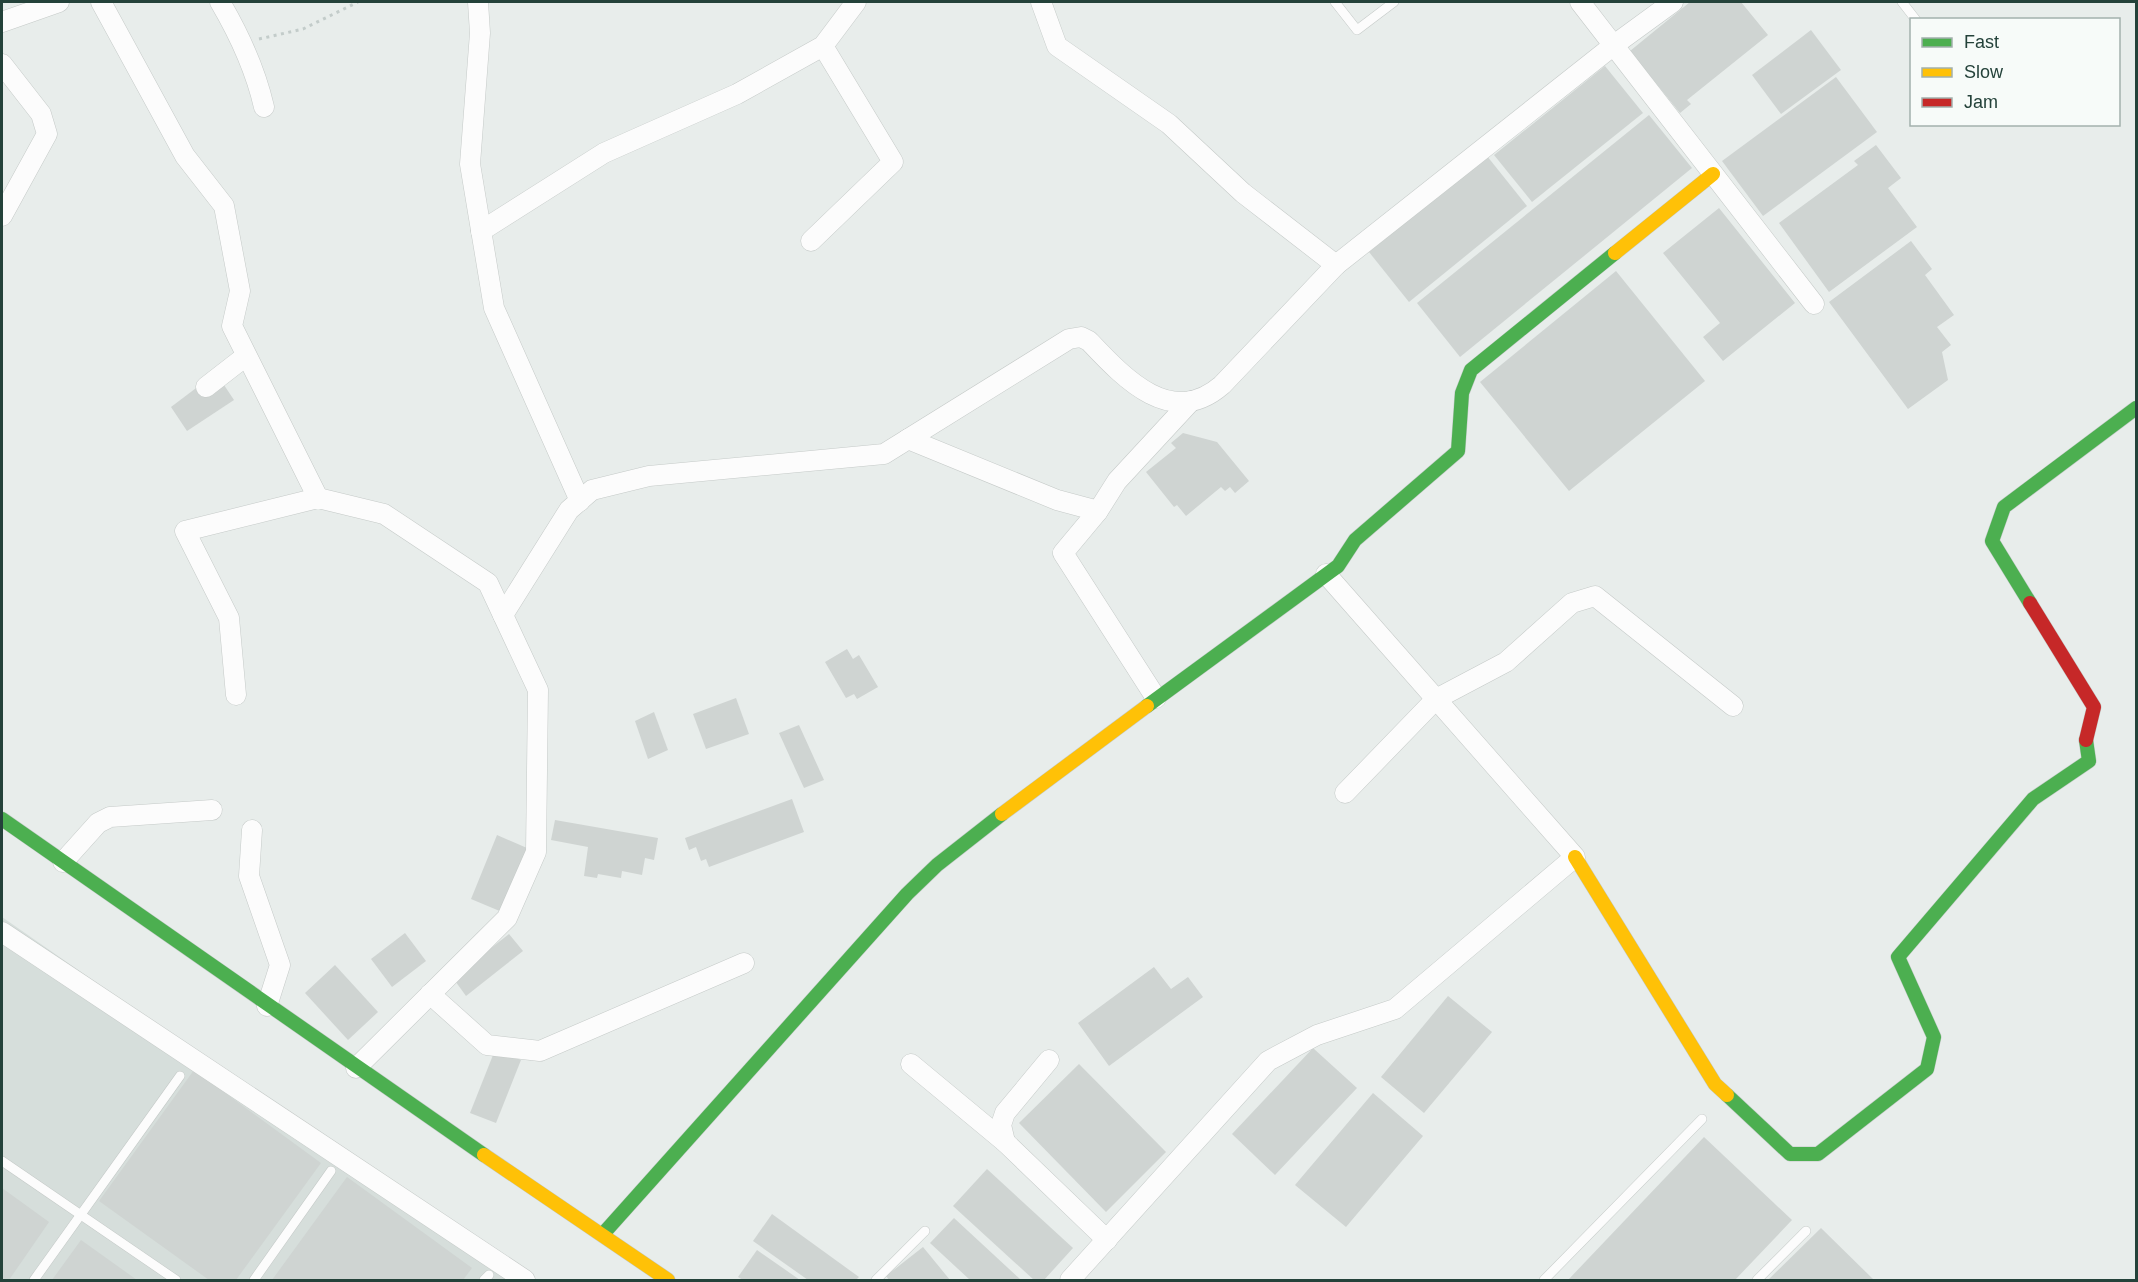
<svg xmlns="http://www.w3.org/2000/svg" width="2138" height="1282" viewBox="0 0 2138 1282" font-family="Arial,sans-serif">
<rect width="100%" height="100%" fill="#e8edeb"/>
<!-- built -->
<polygon fill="#d6dedb" points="2,917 524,1280 2,1280"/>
<!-- building -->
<g fill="#cfd4d2">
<polygon points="1690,2 1741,2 1768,35 1687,100 1691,104 1680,113 1630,51"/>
<polygon points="1811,30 1841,70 1781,114 1752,75"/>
<polygon points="1605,66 1643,113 1532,202 1494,155"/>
<polygon points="1836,77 1877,132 1763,216 1722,161"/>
<polygon points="1649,115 1692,168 1460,357 1417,303"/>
<polygon points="1876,145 1901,178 1888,188 1917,227 1829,292 1779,223 1858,165 1854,161"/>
<polygon points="1487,156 1527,206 1409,302 1369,252"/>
<polygon points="1719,208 1795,303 1723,361 1703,337 1720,323 1663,253"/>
<polygon points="1911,241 1932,269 1925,275 1954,315 1937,327 1951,345 1942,352 1948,380 1908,409 1829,302"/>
<polygon points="1616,271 1705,381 1569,491 1480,382"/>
<polygon points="216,373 234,400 187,431 171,407"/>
<polygon points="1183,433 1217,442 1249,481 1235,493 1230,487 1225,491 1221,487 1186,516 1177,505 1174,507 1146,472 1176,448 1171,443"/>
<polygon points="847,649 853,659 859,655 878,687 857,699 854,694 846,698 825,662"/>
<polygon points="736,698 749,734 706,749 693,714"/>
<polygon points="654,712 668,750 648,759 635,721"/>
<polygon points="799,725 824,780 804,788 779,733"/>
<polygon points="792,799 804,832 709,867 706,859 701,861 696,847 689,850 685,838"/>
<polygon points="555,820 658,838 654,860 645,858 642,875 622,871 621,878 598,874 597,878 584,876 588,847 551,840"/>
<polygon points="497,835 527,848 502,912 471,899"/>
<polygon points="405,933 426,961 392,987 371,959"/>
<polygon points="509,934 523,951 466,996 453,978"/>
<polygon points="335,965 378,1012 348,1040 305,993"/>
<polygon points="1154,967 1171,989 1188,977 1203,997 1109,1066 1078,1023"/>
<polygon points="1448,996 1492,1032 1424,1113 1381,1077"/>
<polygon points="1313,1048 1357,1088 1275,1175 1232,1134"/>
<polygon points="495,1050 521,1060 496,1123 470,1113"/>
<polygon points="1079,1064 1166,1152 1106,1212 1019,1123"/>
<polygon points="194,1070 321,1163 236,1280 209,1280 99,1201"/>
<polygon points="1373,1093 1423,1136 1346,1227 1295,1185"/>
<polygon points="1704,1137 1792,1220 1735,1280 1568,1280"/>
<polygon points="987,1169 1073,1248 1044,1280 1034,1280 953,1206"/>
<polygon points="347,1177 472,1268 463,1280 272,1280"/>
<polygon points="2,1188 49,1222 9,1280 2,1280"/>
<polygon points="772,1214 859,1277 856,1280 808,1280 753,1241"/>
<polygon points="954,1218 1021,1280 970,1280 930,1243"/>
<polygon points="1821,1228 1874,1280 1768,1280"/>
<polygon points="81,1240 137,1280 52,1280"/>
<polygon points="923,1247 950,1280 889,1280 886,1276"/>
<polygon points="757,1250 800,1280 743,1280 738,1277"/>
</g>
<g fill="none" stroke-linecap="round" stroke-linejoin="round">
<defs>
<g id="lane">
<polyline points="1335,2 1357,30 1394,2"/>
<polyline points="1902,2 1916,20"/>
<polyline points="2,1161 176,1280"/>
<polyline points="34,1280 180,1076"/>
<polyline points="254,1280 331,1171"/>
<polyline points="484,1280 489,1275"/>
<polyline points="876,1280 925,1231"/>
<polyline points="1544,1280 1702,1119"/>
<polyline points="1757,1280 1806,1231"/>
</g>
<g id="street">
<polyline points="101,2 185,156 224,206 240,291 232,326 318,498"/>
<path d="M220 2C240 36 255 68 264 107"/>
<polyline points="478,2 480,33 470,164 494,308 580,501"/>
<polyline points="1041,2 1057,46 1169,124 1243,193 1336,265 1614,45 1673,2"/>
<polyline points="1580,2 1814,304"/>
<polyline points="2,22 59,2"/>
<polyline points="2,64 41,114 47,134 2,216"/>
<polyline points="481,231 604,153 737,94 823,46 856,2"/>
<polyline points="811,241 893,162 823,46"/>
<polyline points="206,387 246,356"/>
<polyline points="908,439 1057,500 1098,511 1117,481 1191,401"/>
<polyline points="1098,511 1063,553 1156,698"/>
<path d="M503 615 569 510 592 490 649 476 884 454 1069 339 1081 337 1089 341C1124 378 1171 429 1222 385L1336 265"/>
<polyline points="236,695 229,618 185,531 318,498 384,514 488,583 538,690 536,852 507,918 356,1068"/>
<polyline points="1345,793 1436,699 1506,662 1572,603 1595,596 1733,706"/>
<polyline points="252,830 249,876 280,965 267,1006"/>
<polyline points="63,862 98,823 110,817 212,810"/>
<polyline points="2,932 525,1280"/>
<polyline points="430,994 487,1045 540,1051 744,963"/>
<polyline points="911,1064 1005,1142 1107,1240"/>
<polyline points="1005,1142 1001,1125 1005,1113 1049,1060"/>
<polyline points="1070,1280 1268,1061 1317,1035 1395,1009 1575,857 1326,574"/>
</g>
<g id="fast">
<polyline points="2030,603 1992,541 2004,507 2136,408"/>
<polyline points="1147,706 1338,566 1355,540 1458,451 1462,393 1471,370 1615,253"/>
<polyline points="2,819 484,1155"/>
<polyline points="1727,1095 1790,1154 1818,1154 1927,1069 1934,1037 1898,957 2033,799 2089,761 2086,740"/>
<polyline points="603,1234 907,894 937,865 1002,814"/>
</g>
<g id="slow">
<polyline points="1615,253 1713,174"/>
<polyline points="1002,814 1147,706"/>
<polyline points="1575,857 1715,1084 1727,1095"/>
<polyline points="484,1155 668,1280"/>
</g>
<polyline id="jam" points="2030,603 2094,707 2086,740"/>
</defs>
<!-- lane casing -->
<use href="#lane" stroke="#c5cac8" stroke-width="10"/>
<!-- street casing -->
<use href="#street" stroke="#c5cac8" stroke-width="21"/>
<!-- fast casing -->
<use href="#fast" stroke="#c3cbc8" stroke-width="15"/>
<!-- slow casing -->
<use href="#slow" stroke="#c3cbc8" stroke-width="15"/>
<!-- jam casing -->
<use href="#jam" stroke="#c3cbc8" stroke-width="15"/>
<!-- path -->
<polyline stroke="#c3ccca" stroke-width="3" stroke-dasharray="3 4.5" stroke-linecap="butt" points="259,39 303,29 358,2"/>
<!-- lane -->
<use href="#lane" stroke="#fcfcfc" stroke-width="9"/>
<!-- street -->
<use href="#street" stroke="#fcfcfc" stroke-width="20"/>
<!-- fast -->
<use href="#fast" stroke="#4caf50" stroke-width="14"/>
<!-- slow -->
<use href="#slow" stroke="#ffc107" stroke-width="14"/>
<!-- jam -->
<use href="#jam" stroke="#c62828" stroke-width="14"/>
</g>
<!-- border -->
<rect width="2138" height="1282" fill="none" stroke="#24423a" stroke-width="6"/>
<!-- legend -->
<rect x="1910" y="18" width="210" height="108" fill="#f7fbf9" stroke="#a3b1ad" stroke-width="1.5"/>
<rect x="1922" y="38" width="30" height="9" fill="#4caf50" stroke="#a3b1ad" stroke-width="1.5"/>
<text x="1964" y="48" font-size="18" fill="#24423a">Fast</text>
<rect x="1922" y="68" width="30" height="9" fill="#ffc107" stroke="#a3b1ad" stroke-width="1.5"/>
<text x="1964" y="78" font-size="18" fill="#24423a">Slow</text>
<rect x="1922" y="98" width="30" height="9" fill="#c62828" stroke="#a3b1ad" stroke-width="1.5"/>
<text x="1964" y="108" font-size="18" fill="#24423a">Jam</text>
</svg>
